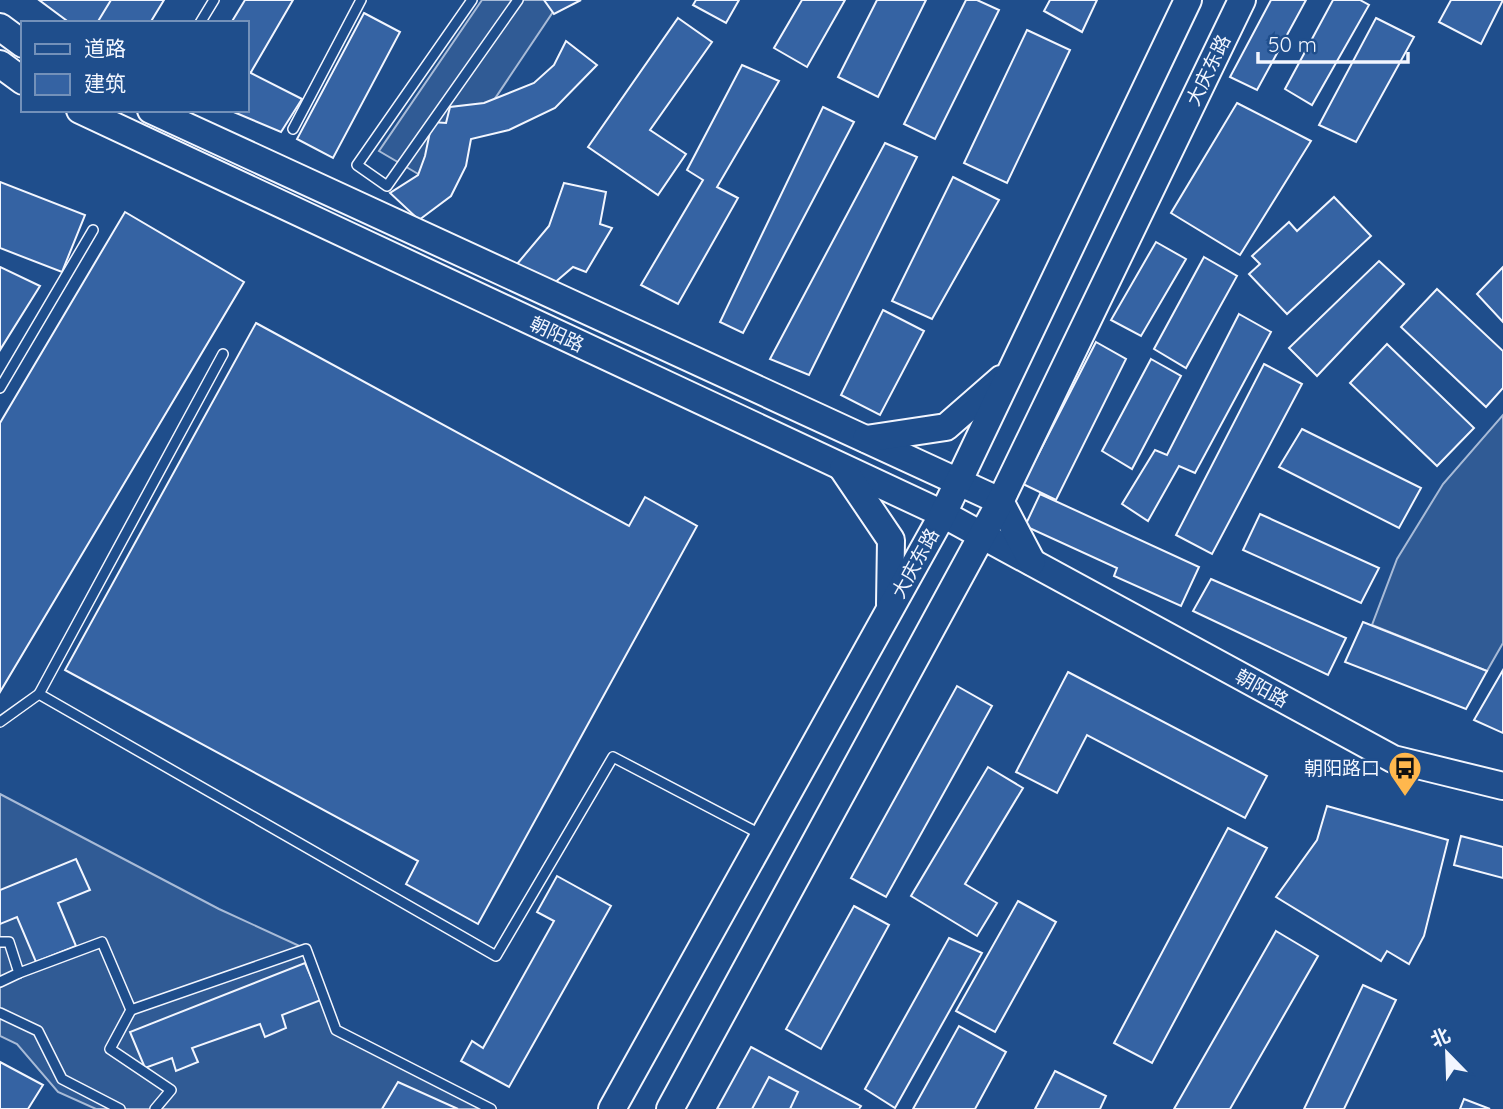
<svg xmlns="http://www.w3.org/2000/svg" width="1503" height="1109" viewBox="0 0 1503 1109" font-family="Quicksand,'Noto Sans SC',sans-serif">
<rect width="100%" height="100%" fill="#1f4e8c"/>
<!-- built -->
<g fill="#305b95" stroke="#a8bbd7" stroke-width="2">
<polygon points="482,0 561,0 437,185 379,151"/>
<polygon points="1503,415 1503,643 1487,671 1372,625 1397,559 1443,484"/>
<polygon points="0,794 219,909 306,949 337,1030 491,1109 96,1109 58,1092 17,1044 0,1036"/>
</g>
<!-- building -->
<g fill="#3563a3" stroke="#f2f6ff" stroke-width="2">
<polygon points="39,0 115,0 154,23 70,23"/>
<polygon points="111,0 164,0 150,23 97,23"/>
<polygon points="245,0 293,0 247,79 247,23 231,23"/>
<polygon points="544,0 581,0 554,14"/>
<polygon points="696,0 739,0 726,23 693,5"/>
<polygon points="802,0 845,0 807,67 774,48"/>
<polygon points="877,0 926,0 878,97 838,77"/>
<polygon points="966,0 977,0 999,10 935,139 904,124"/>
<polygon points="1050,0 1097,0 1082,32 1044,11"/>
<polygon points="1271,0 1306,0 1257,90 1230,77"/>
<polygon points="1333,0 1360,0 1369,5 1312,105 1285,89"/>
<polygon points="1451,0 1503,0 1481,44 1439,22"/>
<polygon points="364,13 400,32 333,158 297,139"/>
<polygon points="678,18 712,42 650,130 686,154 658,195 588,147"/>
<polygon points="1376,18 1414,37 1356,142 1319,125"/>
<polygon points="1027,30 1070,50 1007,183 964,163"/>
<polygon points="566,41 597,65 555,108 509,130 471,139 466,166 451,196 419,220 390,193 418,175 425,156 432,122 446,123 450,107 484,103 534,83 554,65"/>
<polygon points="742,65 779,81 717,187 738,198 678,304 641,285 703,180 687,170"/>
<polygon points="247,71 302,99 281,132 229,110 247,110"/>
<polygon points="1237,103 1311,141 1240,255 1171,213"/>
<polygon points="823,107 854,122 743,333 720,322"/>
<polygon points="885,143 917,157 809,375 770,359"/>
<polygon points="953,177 999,200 932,319 892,301"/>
<polygon points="0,182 85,215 62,272 0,248"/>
<polygon points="564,183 606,192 600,224 612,228 586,272 573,267 545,291 517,264 549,226"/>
<polygon points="1334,197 1371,236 1287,314 1249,274 1260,264 1252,256 1289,222 1297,231"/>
<polygon points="125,212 244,282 0,692 0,423"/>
<polygon points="1156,242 1186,259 1141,336 1111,320"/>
<polygon points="1204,257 1237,276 1186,368 1154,349"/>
<polygon points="1379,261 1404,284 1317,376 1289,348"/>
<polygon points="0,267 40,286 0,350"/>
<polygon points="1503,267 1503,322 1477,294"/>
<polygon points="1437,289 1503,351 1503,388 1486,407 1401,327"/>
<polygon points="883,310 924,331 880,415 841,395"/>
<polygon points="1239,314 1271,332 1195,473 1179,466 1148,521 1122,504 1155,450 1167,455"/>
<polygon points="256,323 629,526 645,497 697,526 478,924 406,884 418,861 65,670"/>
<polygon points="1096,342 1126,359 1056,500 1023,484"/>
<polygon points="1387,344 1474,428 1437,466 1350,383"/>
<polygon points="1151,359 1181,376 1132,469 1102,451"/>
<polygon points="1264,364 1302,384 1212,554 1176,535"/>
<polygon points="1302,429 1421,488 1399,528 1279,467"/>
<polygon points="1040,494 1199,567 1181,606 1114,576 1117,568 1025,526"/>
<polygon points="1260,514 1379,568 1361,603 1243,550"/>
<polygon points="1211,579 1346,638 1328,675 1193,611"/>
<polygon points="1363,622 1487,671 1466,709 1345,662"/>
<polygon points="1503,670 1503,733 1474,720"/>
<polygon points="1068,672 1267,776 1245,818 1087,735 1057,793 1016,772"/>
<polygon points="957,686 992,706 886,897 851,878"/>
<polygon points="988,767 1023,788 965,884 997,903 977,936 911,896"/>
<polygon points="1327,806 1448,840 1424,936 1409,964 1387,951 1381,961 1276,897 1317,840"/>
<polygon points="1228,828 1267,848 1152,1063 1114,1043"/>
<polygon points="1461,836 1503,847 1503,878 1454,865"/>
<polygon points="76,859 90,890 58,903 76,946 36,962 17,917 0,924 0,890"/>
<polygon points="557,876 611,906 509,1087 461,1061 472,1041 483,1048 554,921 537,912"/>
<polygon points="1018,901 1056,922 995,1032 956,1011"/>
<polygon points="854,906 889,925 821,1049 786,1029"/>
<polygon points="1276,931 1318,956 1230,1109 1174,1109"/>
<polygon points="949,938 982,953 895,1108 865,1089"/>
<polygon points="305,963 321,1000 282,1015 286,1028 265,1037 260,1024 192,1048 198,1062 176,1071 172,1058 145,1068 130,1032"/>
<polygon points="1363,985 1396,1000 1344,1109 1304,1109"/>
<polygon points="959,1026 1006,1052 975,1109 913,1109"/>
<polygon points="751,1047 861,1106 859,1109 717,1109"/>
<polygon points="0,1062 43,1085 28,1109 0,1109"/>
<polygon points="1055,1071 1106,1096 1100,1109 1035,1109"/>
<polygon points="769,1077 798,1092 790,1109 752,1109"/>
<polygon points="398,1082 458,1109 382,1109"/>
<polygon points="1464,1099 1490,1109 1460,1109"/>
</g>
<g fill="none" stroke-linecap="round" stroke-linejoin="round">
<defs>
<g id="service">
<polyline points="472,0 357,165 387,186 518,0"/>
<polyline points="200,23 214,0"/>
<polyline points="293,129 361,0"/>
<polyline points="223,354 39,694 496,956 613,757 762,835"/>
<polyline points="0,388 93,230"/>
<polyline points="0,722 39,694"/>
<polyline points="0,942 9,942 19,973 102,942 131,1010 306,949 336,1030 491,1109"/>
<polyline points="0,982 19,973"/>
<polyline points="131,1010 110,1049 171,1090 155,1109"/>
<polyline points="0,1013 38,1031 62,1079 120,1109"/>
</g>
<g id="secondary">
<polyline points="0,27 23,44"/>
<polyline points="0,64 23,81"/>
<polyline points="80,110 943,514 1393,759 1503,786"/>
<polyline points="151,110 1000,501 1032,562"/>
<polyline points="866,439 946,427 1001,379"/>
<polyline points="843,469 891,540 890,604"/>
<polyline points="612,1109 943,514 1188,0"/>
<polyline points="670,1109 998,506 1242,0"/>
</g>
</defs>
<!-- service casing -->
<use href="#service" stroke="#f2f6ff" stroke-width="12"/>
<!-- secondary casing -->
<use href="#secondary" stroke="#f2f6ff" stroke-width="30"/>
<!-- service -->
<use href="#service" stroke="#1f4e8c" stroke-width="9"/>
<!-- secondary -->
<use href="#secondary" stroke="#1f4e8c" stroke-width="26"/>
</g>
<!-- icons -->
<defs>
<symbol id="bus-pin" viewBox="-11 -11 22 30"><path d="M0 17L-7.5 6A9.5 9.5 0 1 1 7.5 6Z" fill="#ffb74d" stroke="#1f4e8c"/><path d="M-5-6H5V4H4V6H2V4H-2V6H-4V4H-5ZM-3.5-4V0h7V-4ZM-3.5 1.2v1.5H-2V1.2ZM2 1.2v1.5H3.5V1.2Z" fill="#111"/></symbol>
</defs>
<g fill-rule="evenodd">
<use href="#bus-pin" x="1386" y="749" width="38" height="52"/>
</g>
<g text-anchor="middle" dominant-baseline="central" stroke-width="5" stroke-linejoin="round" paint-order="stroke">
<!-- street labels -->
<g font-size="19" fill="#f2f6ff" stroke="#1f4e8c">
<text transform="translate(1208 70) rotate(-64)">大庆东路</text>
<text transform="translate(557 334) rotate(25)">朝阳路</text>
<text transform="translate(915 563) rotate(-61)">大庆东路</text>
<text transform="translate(1262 688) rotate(29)">朝阳路</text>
</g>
<!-- poi labels -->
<g font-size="19" fill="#f2f6ff" stroke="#1f4e8c" text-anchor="end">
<text x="1380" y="768">朝阳路口</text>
</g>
</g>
<!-- legend -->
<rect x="21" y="21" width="228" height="91" fill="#1f4e8c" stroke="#7391ba" stroke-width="2"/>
<rect x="35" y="44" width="35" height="10" fill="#1f4e8c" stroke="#7391ba" stroke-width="2"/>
<text x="84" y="56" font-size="21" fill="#f2f6ff">道路</text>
<rect x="35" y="74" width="35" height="21" fill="#3563a3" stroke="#7391ba" stroke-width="2"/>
<text x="84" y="91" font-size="21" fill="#f2f6ff">建筑</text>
<!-- north arrow -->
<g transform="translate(1447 1053) rotate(337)" stroke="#1f4e8c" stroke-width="5" paint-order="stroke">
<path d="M0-5L12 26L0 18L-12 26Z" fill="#f2f6ff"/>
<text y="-10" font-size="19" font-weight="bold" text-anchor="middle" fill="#f2f6ff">北</text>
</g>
<!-- scale -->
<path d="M1258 52v10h150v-10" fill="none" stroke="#f2f6ff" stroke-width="3.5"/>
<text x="1268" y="52" font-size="21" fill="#f2f6ff" stroke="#1f4e8c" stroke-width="5" paint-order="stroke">50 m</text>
</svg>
